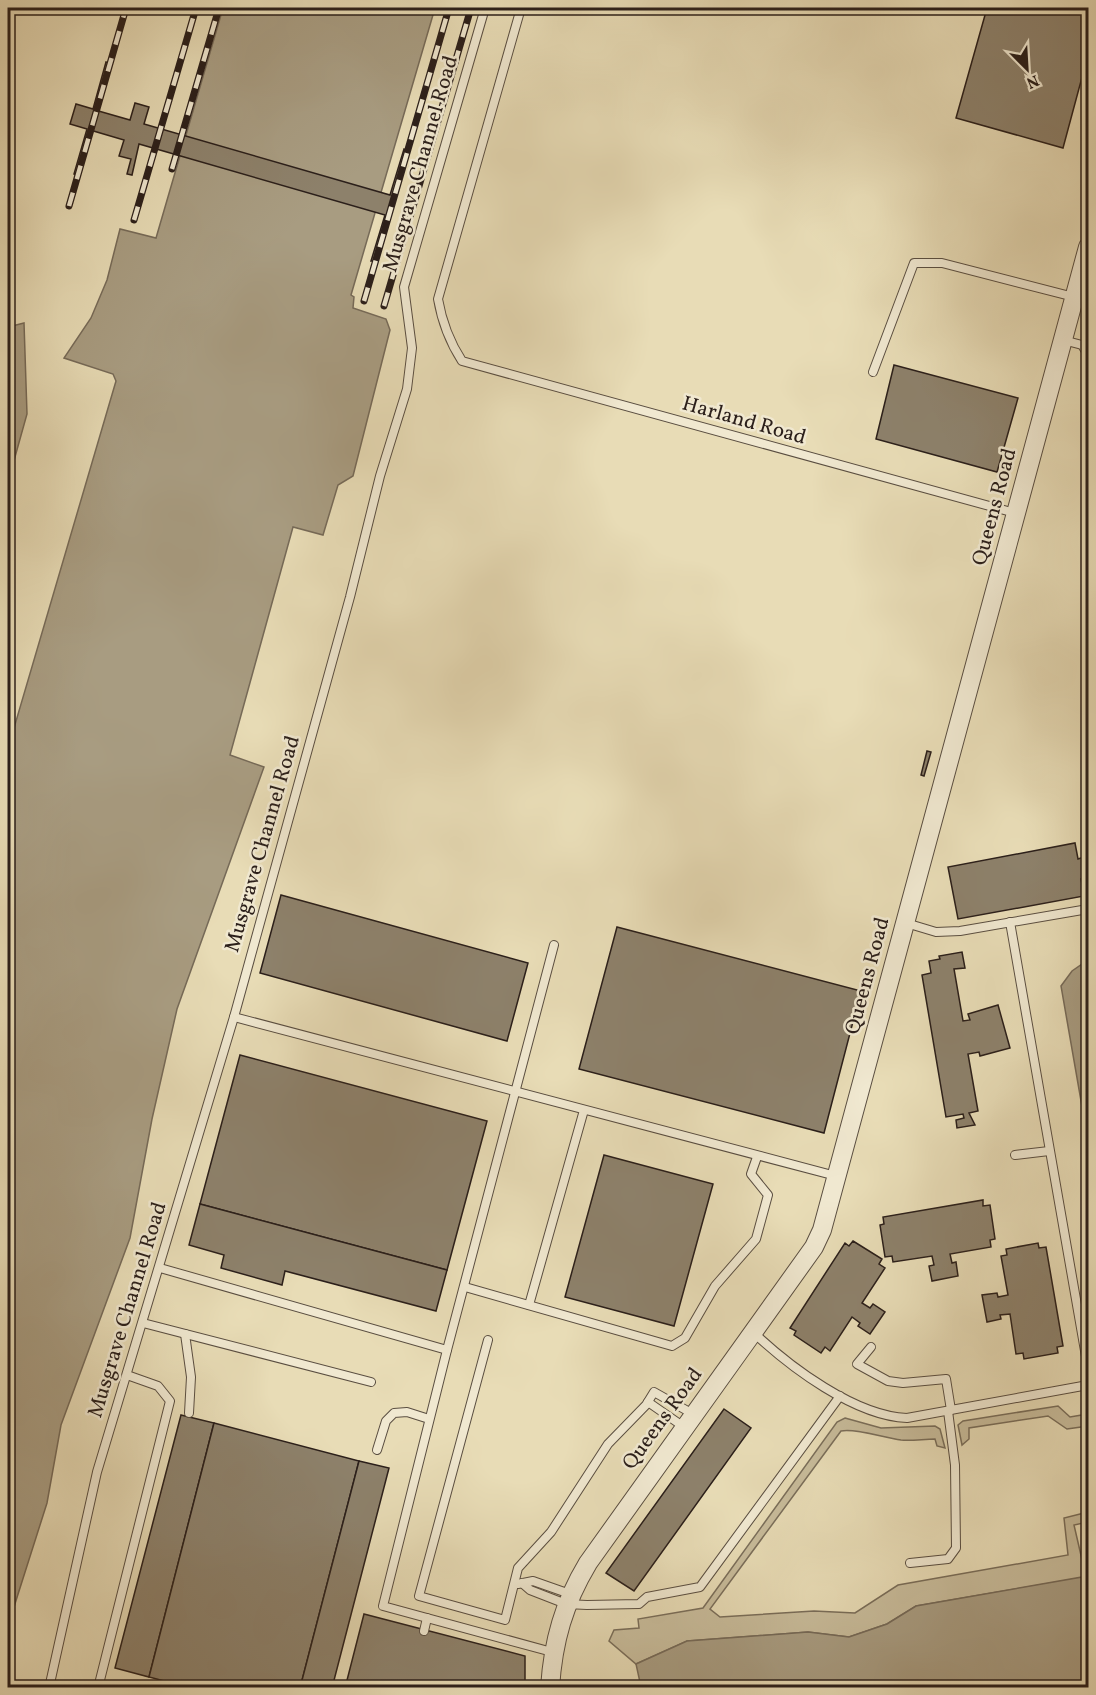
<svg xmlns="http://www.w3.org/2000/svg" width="1096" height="1695" viewBox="0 0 1096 1695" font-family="Vollkorn,serif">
<rect width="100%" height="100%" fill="#e8dcb6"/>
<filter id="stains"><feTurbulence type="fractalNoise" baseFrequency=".00333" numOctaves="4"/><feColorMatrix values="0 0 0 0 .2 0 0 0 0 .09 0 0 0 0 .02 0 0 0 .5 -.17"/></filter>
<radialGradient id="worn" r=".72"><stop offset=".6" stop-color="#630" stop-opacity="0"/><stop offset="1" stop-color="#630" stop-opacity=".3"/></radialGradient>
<!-- green -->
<g fill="#c8bc9b" stroke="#7a6e5a" stroke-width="1.5">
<polygon points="1058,1406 1070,1417 1088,1414 1088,1426 1067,1429 1048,1416 969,1428 969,1439 962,1445 958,1425 963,1421"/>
<path d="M845 1418 881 1428 935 1426 940 1429 945 1448 937 1446 935 1439C924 1439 912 1441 901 1440 884 1438 856 1428 841 1431L710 1609 720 1617 814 1611 855 1613 898 1585 1068 1555 1064 1518 1088 1512V1522L1074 1525 1086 1577 916 1606 887 1624 849 1637 808 1632 687 1641 636 1664 609 1641 614 1630 639 1628 638 1619 703 1608 837 1422Z"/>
</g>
<!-- water -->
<g fill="#a89c81" stroke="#766a58" stroke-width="1.5">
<polygon points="223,8 435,8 351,295 354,297 353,308 386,319 390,330 353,476 338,485 323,535 293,527 230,755 264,767 177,1009 152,1119 130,1238 61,1425 47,1503 13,1610 8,1687 8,727 14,728 116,381 113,374 64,358 91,318 107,280 120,229 156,238"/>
<polygon points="24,323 27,414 8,482 8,327"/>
<polygon points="1088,960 1088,1141 1061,986 1072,971"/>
<polygon points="1088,1576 1088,1687 641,1687 636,1664 687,1641 808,1632 849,1637 887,1624 916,1606"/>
</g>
<!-- building -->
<g fill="#8d816b" stroke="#2b1f1a" stroke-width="1.5">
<polygon points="987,8 1088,8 1088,55 1063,148 956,118"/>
<polygon points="106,62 109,63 95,110 130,120 135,103 149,107 144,124 390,195 404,149 406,150 374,261 371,261 385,215 139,144 132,175 127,174 131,159 119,156 124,140 90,130 77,175 74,174 87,129 70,124 76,104 93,109"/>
<polygon points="894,365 1018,398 997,472 876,439"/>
<polygon points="927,751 931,752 924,776 921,775"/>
<polygon points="1075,843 1078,859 1084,857 1088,878 1081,879 1084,896 958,919 948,867"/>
<polygon points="281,895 528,963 507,1041 260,973"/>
<polygon points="617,927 861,991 824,1133 579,1069"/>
<polygon points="962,952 965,968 954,969 963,1021 970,1020 968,1014 998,1005 1010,1048 980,1056 979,1052 968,1054 978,1111 969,1113 975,1125 957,1128 956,1120 964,1118 963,1114 946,1117 922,975 931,973 929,961 940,959 939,956"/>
<polygon points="240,1055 487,1121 447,1270 200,1204"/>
<polygon points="604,1155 713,1184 674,1326 565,1297"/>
<polygon points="983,1200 983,1206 990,1205 995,1239 990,1240 991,1247 950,1254 952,1263 956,1262 958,1276 932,1281 929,1266 934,1265 932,1256 893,1262 892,1256 885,1257 880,1225 884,1224 883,1217"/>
<polygon points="200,1204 447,1270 436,1311 285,1271 282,1285 221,1268 224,1255 189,1245"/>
<polygon points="853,1241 882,1259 879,1264 885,1268 862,1303 870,1308 873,1304 885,1312 870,1334 858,1326 860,1323 852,1317 830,1351 825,1347 821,1353 794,1335 796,1331 790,1328 845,1243 849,1246"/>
<polygon points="1038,1243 1039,1248 1046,1247 1063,1346 1057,1347 1058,1353 1024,1359 1023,1353 1016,1354 1010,1314 1000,1315 1001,1319 987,1322 982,1295 997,1293 998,1297 1008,1295 1001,1256 1007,1255 1006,1249"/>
<polygon points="724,1409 751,1428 634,1591 606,1573"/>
<polygon points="181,1415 214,1423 149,1677 115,1668"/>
<polygon points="214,1423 359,1461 300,1688 191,1688 149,1677"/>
<polygon points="359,1461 389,1468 332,1688 300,1688"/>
<polygon points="364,1614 525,1656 525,1688 345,1688"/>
</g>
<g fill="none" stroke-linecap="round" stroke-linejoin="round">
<defs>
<g id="service">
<path d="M521 8 438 299C442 322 449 341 462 361L1015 513"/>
<polyline points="1063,340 1082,345 1088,355"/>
<polyline points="873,372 914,263 942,263 1074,297"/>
<polyline points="1010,922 1088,1368"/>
<polyline points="906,923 936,932 960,931 1088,909"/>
<polyline points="234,1017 836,1176"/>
<polyline points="1015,1155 1049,1151"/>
<polyline points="160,1268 447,1350"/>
<polyline points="465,1287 672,1346 685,1338 715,1286 756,1239 768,1195 751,1174 757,1157"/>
<polyline points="529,1305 584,1110"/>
<polyline points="143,1323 371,1382"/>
<path d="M753 1332C790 1367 855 1416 907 1418L1088 1385"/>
<polyline points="185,1334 191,1377 189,1413"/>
<polyline points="488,1340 419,1596 505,1620 518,1568 551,1532 608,1444 646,1405 654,1392 693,1414"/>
<polyline points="871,1347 857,1364 888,1381 903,1383 946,1379 951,1410"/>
<polyline points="648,1402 684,1427"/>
<polyline points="377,1450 386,1421 394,1413 407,1412 429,1419"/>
<polyline points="910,1563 948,1559 956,1548 955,1465 948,1411"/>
<polyline points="522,1583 530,1590 566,1604 587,1605 639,1604 647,1597 700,1587 840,1396"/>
<polyline points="518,1584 533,1581 570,1594"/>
<polyline points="424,1631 427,1618"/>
<polyline points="552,1652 383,1606 447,1350 554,945"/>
<polyline points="49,1688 97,1472 234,1017 350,597 380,476 407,389 412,348 404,287 485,8"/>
<polyline points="98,1688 170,1401 158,1386 127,1375"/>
<polyline points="118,1688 118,1687"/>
</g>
<path id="tertiary" d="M550 1688C553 1641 564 1603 588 1563L814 1247 822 1230 1088 247"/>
</defs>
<!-- service casing -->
<use href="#service" stroke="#5a4e41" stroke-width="10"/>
<!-- tertiary casing -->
<use href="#tertiary" stroke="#5a4e41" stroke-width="20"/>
<!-- service -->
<use href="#service" stroke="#f0e8d0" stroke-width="8"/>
<!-- tertiary -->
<use href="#tertiary" stroke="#f0e8d0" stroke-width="18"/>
<defs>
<g id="rail">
<polyline points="172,169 219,8"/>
<polyline points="69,206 126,8"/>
<polyline points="134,220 196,8"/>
<polyline points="364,301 449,8"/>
<polyline points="384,306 471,8"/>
</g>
</defs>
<!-- rail casing -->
<use href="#rail" stroke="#2b1f1a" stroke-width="7"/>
<!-- rail -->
<use href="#rail" stroke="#f0e8d0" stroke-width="4.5" stroke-dasharray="14" stroke-linecap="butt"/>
</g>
<g text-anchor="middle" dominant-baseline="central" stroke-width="5" stroke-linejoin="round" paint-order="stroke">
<!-- street labels -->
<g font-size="21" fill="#2b1f1a" stroke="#f0e8d0">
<text transform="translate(421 164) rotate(-74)">Musgrave Channel Road</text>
<text transform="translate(744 421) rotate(16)">Harland Road</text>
<text transform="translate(995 507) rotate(-75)">Queens Road</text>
<text transform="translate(263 844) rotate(-74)">Musgrave Channel Road</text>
<text transform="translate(868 976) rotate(-75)">Queens Road</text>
<text transform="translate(128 1310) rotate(-73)">Musgrave Channel Road</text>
<text transform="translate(663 1419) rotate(-54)">Queens Road</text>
</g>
</g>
<!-- margin -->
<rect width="1096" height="1695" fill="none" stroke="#e8dcb6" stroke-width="30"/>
<rect x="9" y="9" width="1078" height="1677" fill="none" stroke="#2b1f1a" stroke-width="3"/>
<rect x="15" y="15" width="1066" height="1665" fill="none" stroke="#2b1f1a" stroke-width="1.5"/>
<!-- north arrow -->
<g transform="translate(1027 69) rotate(156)" stroke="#f0e8d0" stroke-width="4.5" paint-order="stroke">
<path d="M0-4.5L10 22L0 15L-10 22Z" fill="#2b1f1a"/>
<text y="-9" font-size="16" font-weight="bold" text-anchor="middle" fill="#2b1f1a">N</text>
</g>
<rect width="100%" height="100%" filter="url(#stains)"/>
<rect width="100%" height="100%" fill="url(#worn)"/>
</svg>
